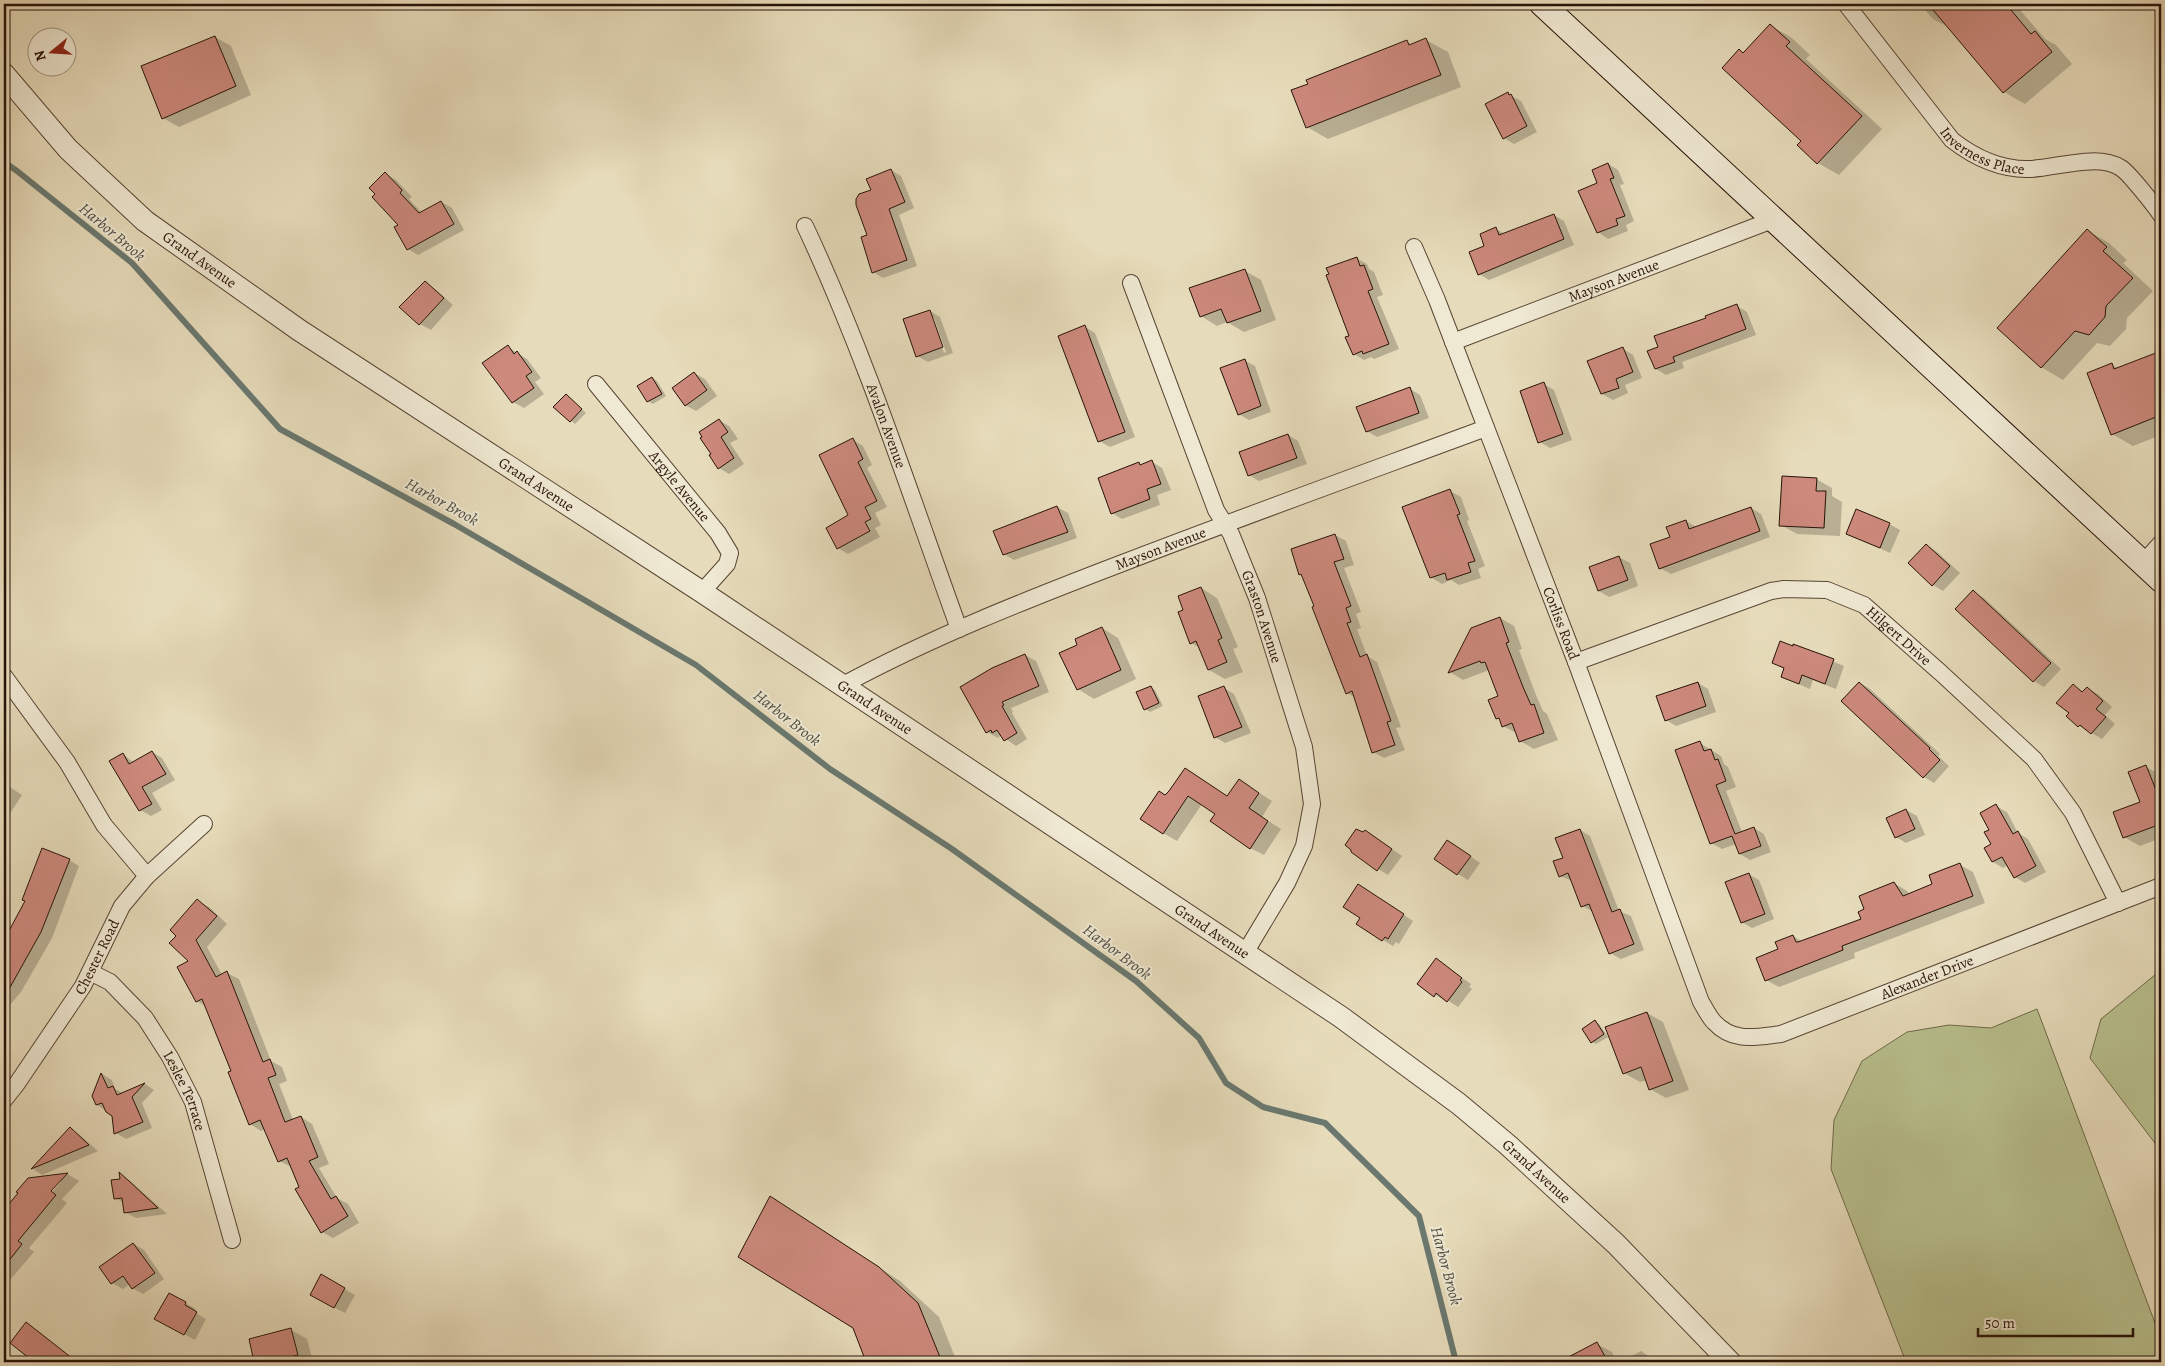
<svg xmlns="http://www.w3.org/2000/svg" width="2165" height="1366" viewBox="0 0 2165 1366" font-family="Alegreya,serif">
<rect width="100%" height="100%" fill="#e6dbba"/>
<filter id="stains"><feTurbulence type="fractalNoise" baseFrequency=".004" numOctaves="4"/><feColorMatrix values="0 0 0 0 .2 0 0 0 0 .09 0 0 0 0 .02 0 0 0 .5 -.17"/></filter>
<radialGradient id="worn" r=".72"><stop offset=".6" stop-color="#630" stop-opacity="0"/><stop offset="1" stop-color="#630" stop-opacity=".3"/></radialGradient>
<!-- green -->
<g fill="#b8bf8d" stroke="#70694a">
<polygon points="2161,970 2161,1151 2090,1058 2101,1019"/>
<polygon points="2037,1009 2161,1339 2161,1362 1906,1362 1831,1169 1834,1120 1862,1061 1907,1032 1949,1025 1991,1028"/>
</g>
<!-- shadow -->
<g fill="#0003" fill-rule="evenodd">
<polygon points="1920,4 2015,4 2045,39 2056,45 2072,64 2025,104 2004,92 1952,29 1933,19"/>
<polygon points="1770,25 1792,38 1810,55 1806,59 1882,129 1839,175 1818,163 1740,51 1745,53"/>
<polygon points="215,37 231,46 251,95 179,127 163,118"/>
<polygon points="1426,40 1448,52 1461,87 1328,139 1307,127 1407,42 1412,45"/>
<polygon points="1508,94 1521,101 1537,132 1514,144 1504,138"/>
<polygon points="1608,164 1618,170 1624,184 1620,185 1634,221 1626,225 1628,231 1608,239 1598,232 1599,184"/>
<polygon points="891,170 901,176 914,208 899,215 917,266 883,278 873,272 869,235 872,190"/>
<polygon points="386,174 396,180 412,197 409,199 422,213 441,202 452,208 464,230 418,255 408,249 396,228 400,225"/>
<polygon points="1554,215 1564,221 1574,245 1489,280 1479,274 1486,247 1496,229 1505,234"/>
<polygon points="2088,231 2109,243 2127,260 2123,263 2153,291 2127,318 2126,329 2110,346 2097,343 2063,380 2041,367"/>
<polygon points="1356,258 1367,264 1369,269 1374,272 1383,295 1377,297 1399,349 1374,359 1371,357 1364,360 1354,354 1351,336"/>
<polygon points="1245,271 1261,280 1276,320 1244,332 1227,322 1217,326 1201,316"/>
<polygon points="425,283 435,289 453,305 431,330 420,324 401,307"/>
<polygon points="1737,306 1747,312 1756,335 1682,362 1684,368 1666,375 1656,369 1660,347 1708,319"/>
<path d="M930 311 940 317 953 353 928 362 917 356ZM931 318H934L946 352 944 353Z"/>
<polygon points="1085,327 1095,333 1135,437 1110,447 1099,441"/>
<polygon points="508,347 527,359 541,378 535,382 544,394 524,408 513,402"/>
<polygon points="1623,349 1633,355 1642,378 1625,385 1628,393 1613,400 1602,394 1589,362"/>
<polygon points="2161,352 2161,435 2133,446 2112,434 2112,365 2119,369"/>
<polygon points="1244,360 1255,366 1271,412 1249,420 1239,414"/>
<polygon points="694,373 705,379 717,396 696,411 685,405"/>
<polygon points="652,378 657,381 666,396 653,404 648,401"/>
<polygon points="1544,384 1554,390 1572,440 1550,448 1540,442"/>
<polygon points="1410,389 1420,395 1429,418 1377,437 1367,431"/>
<polygon points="566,395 586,413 575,424 555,407"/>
<polygon points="719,420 729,426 738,439 730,443 744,464 729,474 719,468 712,454"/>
<polygon points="1288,435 1298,441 1307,464 1259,481 1249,475"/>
<polygon points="853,440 863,446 872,465 867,468 887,507 875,513 881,525 875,528 880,537 848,554 838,548 849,516"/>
<polygon points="1152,462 1162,468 1171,490 1157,495 1160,505 1122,519 1112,513 1139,464 1142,465"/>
<polygon points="1816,479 1832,488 1832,496 1842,502 1840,536 1797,534 1781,525"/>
<polygon points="1450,491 1461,497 1469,520 1467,521 1485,566 1478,569 1481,578 1459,585 1451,580 1442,584 1432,578 1404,508"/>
<polygon points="1057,507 1068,513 1077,538 1014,560 1004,554"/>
<polygon points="1751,508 1761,514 1770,537 1671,574 1660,568 1672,538 1686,521 1696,527"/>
<polygon points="1889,524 1900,530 1890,553 1847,533"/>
<polygon points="1335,535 1346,541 1354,565 1344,568 1361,612 1356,614 1361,628 1357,629 1367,656 1377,662 1401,727 1396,728 1405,750 1384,758 1373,752 1356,698 1347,693 1316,607 1303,575 1300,574"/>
<polygon points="1926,545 1936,551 1960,573 1943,591 1933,585"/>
<polygon points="1619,557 1630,563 1638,586 1609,597 1599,591"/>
<polygon points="1201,588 1217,598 1238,647 1233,649 1243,672 1225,679 1209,670 1200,648 1191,643 1185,610"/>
<polygon points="1974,592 1984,598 2061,669 2044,687 2034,681"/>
<polygon points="1500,618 1514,626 1522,649 1519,650 1536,695 1543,711 1547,714 1558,740 1534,749 1520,741 1518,734 1503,726 1501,720 1497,718 1499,697 1489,670 1463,680 1450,672 1472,629"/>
<polygon points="1102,628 1118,638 1136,679 1094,699 1078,689 1079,645"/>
<polygon points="1794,645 1844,666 1836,689 1813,680 1810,689 1782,677 1785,669 1773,663"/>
<polygon points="1025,655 1036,661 1049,692 1011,708 1013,712 1012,713 1027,739 1016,746 1003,737 1000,736 998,738 987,732 962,688"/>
<polygon points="1698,683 1708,689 1716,712 1676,726 1666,720"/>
<polygon points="1860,683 1870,689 1940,754 1938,756 1949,766 1934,783 1924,777"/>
<polygon points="2073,685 2084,692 2087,688 2098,694 2112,707 2105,715 2115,724 2102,739 2079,726 2070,713"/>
<polygon points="1150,687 1155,690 1163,706 1150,712 1145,709"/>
<polygon points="1224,688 1234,694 1251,733 1225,743 1215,737"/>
<polygon points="1700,743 1721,756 1724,764 1728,767 1736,787 1726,791 1742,832 1754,828 1764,834 1771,852 1750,860 1740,854 1736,844 1722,849 1711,843"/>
<polygon points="152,752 162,758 175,780 152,793 162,810 151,816 140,810 123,754 134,763"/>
<polygon points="2146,767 2161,775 2161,838 2140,846 2124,837 2141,803"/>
<polygon points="4,775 11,780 7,785 22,795 9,815 4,811"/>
<polygon points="1253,789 1272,801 1262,817 1281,829 1264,855 1250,848 1216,814 1202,804 1177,841 1163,833 1165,796 1170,792 1228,797"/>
<polygon points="1996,806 2007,812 2018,833 2028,839 2046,872 2025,883 2015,877 2008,865 2003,868 1993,862 1986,848 1993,845"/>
<polygon points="1906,810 1917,816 1925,835 1906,843 1896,837"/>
<polygon points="1580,830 1590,836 1619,911 1631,916 1644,950 1621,959 1610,953 1594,912 1582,906 1572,881 1560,876 1564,858"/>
<polygon points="1376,838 1402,856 1388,875 1378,869"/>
<polygon points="1457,847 1480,863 1468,880 1458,874"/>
<polygon points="69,860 79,866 52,938 21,992 4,1012 4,942 27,901"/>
<polygon points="1960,865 1973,872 1985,903 1854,953 1855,958 1779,987 1766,980 1780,950 1793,936 1803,942 1862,920 1866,910 1894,883 1907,891 1909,894 1934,885"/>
<polygon points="1748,874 1759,880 1774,919 1752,928 1742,922"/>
<polygon points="1368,891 1413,921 1399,944 1396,942 1393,946 1383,940 1362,918"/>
<polygon points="197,901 209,907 227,924 207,947 222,975 227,973 239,979 271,1061 282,1067 287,1081 279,1084 293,1120 301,1117 312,1124 329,1164 319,1168 337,1198 348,1204 359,1223 333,1238 322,1232 292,1167 279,1161 266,1129 261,1131 250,1124 233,1072 207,1007 197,1001 191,961 177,936"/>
<polygon points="1436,960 1471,984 1469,987 1472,989 1458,1007 1447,1000 1445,1001 1419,984"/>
<polygon points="1647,1013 1663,1022 1689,1090 1666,1098 1650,1089 1647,1080 1640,1082 1624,1073"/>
<polygon points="1595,1022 1599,1024 1608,1037 1596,1044 1592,1042"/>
<polygon points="102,1074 112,1080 115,1089 123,1093 145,1084 154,1090 142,1103 152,1128 126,1139 116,1133 113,1115 97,1105 93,1096"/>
<polygon points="70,1129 80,1135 98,1151 42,1175 33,1169"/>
<path d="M67 1174 79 1181 62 1199 67 1203 29 1248 34 1252 4 1287V1221L18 1204 28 1180ZM57 1182H61L48 1197 46 1195Z"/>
<polygon points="120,1174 129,1180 167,1214 136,1218 125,1212 124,1203 115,1198 121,1180"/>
<polygon points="771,1198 900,1281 939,1317 957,1362 868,1362 854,1327"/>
<polygon points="134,1244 144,1250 164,1279 143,1294 132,1288 130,1284 123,1289 112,1283"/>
<polygon points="322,1276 355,1295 345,1313 322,1301"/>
<polygon points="169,1294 196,1309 194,1312 206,1319 195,1340 156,1319"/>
<polygon points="27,1324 37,1330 76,1361 74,1362 36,1362 12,1342"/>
<polygon points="4,1328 8,1331 4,1336"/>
<polygon points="291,1330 307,1339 313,1362 256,1362 250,1340"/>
<polygon points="1597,1344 1612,1352 1617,1362 1587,1362 1581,1352"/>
<polygon points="1641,1351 1657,1362 1620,1362"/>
</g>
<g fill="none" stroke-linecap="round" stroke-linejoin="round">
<!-- stream -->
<polyline stroke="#6a786f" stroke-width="6" points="4,162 17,171 132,263 280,429 454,524 696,665 830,769 952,849 1136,981 1199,1038 1226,1083 1263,1107 1325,1123 1419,1216 1455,1358 1460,1362"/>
</g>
<!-- building -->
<g fill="#cc897c" stroke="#281308">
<polygon points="1928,4 2006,4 2031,34 2035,31 2052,52 2003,93"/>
<polygon points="1770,24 1790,42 1786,46 1862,116 1817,164 1797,145 1801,141 1722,68 1739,49 1743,53"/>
<polygon points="215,36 236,86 162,119 141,66"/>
<polygon points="1426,38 1441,75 1306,128 1291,90 1308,84 1306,80 1407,40 1409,45"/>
<polygon points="1508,92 1509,95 1511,94 1527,126 1503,139 1485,104"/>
<polygon points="1608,163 1614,178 1610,179 1625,216 1616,219 1618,225 1597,233 1578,191 1597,183 1592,170"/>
<polygon points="891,169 905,202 889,209 907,260 872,273 861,237 867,235 856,205 856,199 859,194 871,190 866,179"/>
<polygon points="385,172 402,190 400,193 419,213 441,201 454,224 407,250 394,227 398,225 372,197 375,194 369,188"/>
<polygon points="1554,214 1564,239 1478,275 1469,252 1484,246 1480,234 1496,227 1499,235"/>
<polygon points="2087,229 2107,247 2103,251 2133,278 2106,306 2105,317 2089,335 2075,331 2041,368 1997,328"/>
<polygon points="1357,257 1360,266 1364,265 1373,289 1368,291 1389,344 1363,354 1362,351 1353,355 1345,337 1349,336 1326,275 1329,274 1326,268"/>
<polygon points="1245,269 1261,311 1227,323 1221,309 1200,317 1189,288"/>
<polygon points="425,281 444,298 419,325 399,307"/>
<polygon points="1737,304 1746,329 1673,357 1675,362 1655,369 1647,351 1658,347 1654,336 1706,318 1705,316"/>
<polygon points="930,310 943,347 916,357 903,319"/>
<polygon points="1085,325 1125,432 1098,442 1058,336"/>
<polygon points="508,345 514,354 517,351 532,372 526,376 534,388 512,403 482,363"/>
<polygon points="1623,347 1633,372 1616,379 1619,388 1601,394 1587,361"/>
<polygon points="2161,351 2161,415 2111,435 2087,373 2112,363 2114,369"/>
<polygon points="1245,359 1261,406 1238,415 1220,368"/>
<polygon points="694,372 707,390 685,406 672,388"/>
<polygon points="652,377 662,394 647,402 637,386"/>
<polygon points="1544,382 1563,434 1538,443 1520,391"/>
<polygon points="1410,387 1419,413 1366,432 1356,407"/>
<polygon points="566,394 582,409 570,422 553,407"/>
<polygon points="719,419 728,432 721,437 734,458 718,469 709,455 711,454 700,438 702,437 699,432"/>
<polygon points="1288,434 1297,458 1248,476 1239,452"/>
<polygon points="853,438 863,459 858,462 877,501 865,507 871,519 865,522 870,531 837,549 826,528 848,515 819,455"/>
<polygon points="1152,460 1161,484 1147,489 1150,499 1111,514 1098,478 1139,462 1140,465"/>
<polygon points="1782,476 1817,478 1816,491 1826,491 1824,528 1779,526"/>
<polygon points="1450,489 1460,514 1457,515 1475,561 1468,563 1471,572 1447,580 1445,573 1430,578 1402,507"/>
<polygon points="1057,506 1068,532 1003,555 993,531"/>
<polygon points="1751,507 1760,531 1659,569 1650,544 1670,537 1666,527 1686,520 1689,529"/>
<polygon points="1856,509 1890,523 1880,548 1846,534"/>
<polygon points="1335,534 1344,559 1334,562 1351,606 1346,608 1351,622 1347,623 1360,657 1367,654 1391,721 1387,722 1395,745 1372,753 1352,691 1346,694 1312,607 1314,606 1301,574 1299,575 1291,549"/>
<polygon points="1926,544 1950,566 1932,586 1908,563"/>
<polygon points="1619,556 1628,580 1598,591 1589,567"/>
<polygon points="1201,587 1222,638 1218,640 1227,662 1208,670 1196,641 1190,644 1178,612 1183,610 1178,596"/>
<polygon points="1973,590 2051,663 2033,682 1955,609"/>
<polygon points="1500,617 1509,642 1506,643 1523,687 1531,705 1534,704 1544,733 1519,742 1512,723 1502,727 1499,718 1496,719 1488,700 1498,696 1485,662 1481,663 1480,661 1448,673 1471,628"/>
<polygon points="1102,627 1121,670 1077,690 1059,653 1077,645 1075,639"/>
<polygon points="1780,641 1793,646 1793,644 1834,659 1825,684 1802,675 1799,684 1781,677 1784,668 1772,663"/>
<polygon points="1025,654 1039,686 1002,702 1004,705 1002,706 1017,733 1004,741 997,730 992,733 991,730 986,733 960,687 992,668"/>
<polygon points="1698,682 1706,706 1665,721 1656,696"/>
<polygon points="1859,682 1930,748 1929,749 1940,760 1923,778 1841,701"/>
<polygon points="2073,684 2082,692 2087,687 2103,701 2096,709 2106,717 2091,734 2080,725 2078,727 2066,716 2069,713 2056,703"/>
<polygon points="1151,686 1159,703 1144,710 1136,692"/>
<polygon points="1224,686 1242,727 1214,738 1198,696"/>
<polygon points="1700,741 1704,751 1711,749 1715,760 1718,759 1726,781 1716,785 1735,834 1754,827 1761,846 1739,854 1732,836 1710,844 1675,750"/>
<polygon points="152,751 166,774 142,787 152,804 139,811 109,761 123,753 129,764"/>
<polygon points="2146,765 2158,795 2161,794 2161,824 2123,838 2113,812 2140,802 2128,772"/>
<polygon points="1185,768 1227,796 1239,779 1259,793 1249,808 1268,821 1250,849 1210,821 1215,814 1188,796 1163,834 1140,819 1159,791 1165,795 1169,791"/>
<polygon points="1996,804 2013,834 2018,831 2036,866 2014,878 2002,857 1992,862 1984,848 1991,844 1984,832 1989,830 1980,813"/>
<polygon points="1906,809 1915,829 1895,838 1886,818"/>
<polygon points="1356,829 1363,832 1365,830 1392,849 1377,871 1351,852 1351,850 1345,845"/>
<polygon points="1580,829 1612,912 1620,909 1634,944 1609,954 1589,904 1581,907 1568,873 1559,877 1553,861 1563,858 1555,838"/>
<polygon points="1447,840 1471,856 1457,875 1434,859"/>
<polygon points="42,848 70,859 41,932 4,998 4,940 25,901 22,900"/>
<polygon points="1960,863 1973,896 1842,946 1843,950 1765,981 1756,958 1778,949 1775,942 1793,935 1796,942 1798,942 1861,919 1858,912 1864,909 1859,896 1894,882 1903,896 1932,884 1929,875"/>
<polygon points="1749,873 1765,914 1741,923 1725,882"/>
<polygon points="1358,884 1404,914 1388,939 1385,937 1382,941 1356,924 1360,918 1343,907"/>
<polygon points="197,899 217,916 196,940 216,977 227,971 263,1062 270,1059 276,1075 268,1078 285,1122 301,1116 318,1157 309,1161 331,1199 336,1196 348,1216 321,1233 295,1189 299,1187 287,1158 278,1162 260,1120 249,1125 228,1072 231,1071 202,999 196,1002 177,967 188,961 169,943 176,936 170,930"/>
<polygon points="1436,958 1462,978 1460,980 1462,982 1447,1002 1436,993 1434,997 1417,984"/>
<polygon points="1647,1012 1673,1081 1649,1090 1641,1067 1623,1074 1605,1027"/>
<polygon points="1595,1020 1604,1034 1591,1043 1582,1029"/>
<polygon points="101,1073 108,1088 113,1086 117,1095 145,1083 132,1097 143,1122 114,1134 112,1116 106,1112 102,1103 96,1105 92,1096"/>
<polygon points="70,1127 89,1145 31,1169"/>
<polygon points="119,1172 129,1181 158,1208 124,1213 122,1198 114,1199 111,1180 120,1179"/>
<polygon points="68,1173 51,1191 56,1195 18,1241 22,1244 4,1267 4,1210 18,1193 16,1192 28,1178"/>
<polygon points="770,1196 879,1267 918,1303 942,1362 866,1362 853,1328 738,1257"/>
<polygon points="133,1243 155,1273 132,1289 123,1276 111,1284 99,1267"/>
<polygon points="321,1274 345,1288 334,1308 310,1295"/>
<polygon points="169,1293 186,1302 185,1305 197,1312 184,1335 154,1319"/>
<polygon points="26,1322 77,1362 34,1362 10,1343"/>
<polygon points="291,1328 298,1355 280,1360 281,1362 254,1362 249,1339"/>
<polygon points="1597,1342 1608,1362 1559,1362"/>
</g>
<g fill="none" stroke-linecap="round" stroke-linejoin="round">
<defs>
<g id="minor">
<path id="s1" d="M1846 4 1952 140C1974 157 2001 170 2030 169 2057 168 2097 153 2121 168 2129 173 2155 206 2161 215"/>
<path id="s2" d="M805 226C866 356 910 494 959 629"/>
<path id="s3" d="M1414 247 1437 300 1576 662 1701 1002C1705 1008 1709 1017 1714 1022 1733 1043 1756 1037 1781 1034L2161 886"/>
<path id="s4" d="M1131 283 1216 510 1231 534 1257 598 1304 747 1312 804 1304 846 1287 883 1245 953"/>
<path id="s5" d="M1453 342 1775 219"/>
<path id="s6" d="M596 384 718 533 730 553 727 564 702 592"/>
<polyline points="2143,563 2161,543"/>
<path id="s7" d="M1576 662 1771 591 1784 589 1827 590 1864 605 1941 673 2034 759 2073 813 2118 903"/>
<polyline points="4,676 67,762 104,825 147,876"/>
<path id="s8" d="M843 685C932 637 1026 600 1120 564 1242 517 1364 473 1486 428"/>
<path id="s9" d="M90 972 110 982 145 1018 170 1057 193 1102 232 1240"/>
<path id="s10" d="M4 1100 16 1085 83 986 122 906 147 876 204 824"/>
</g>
<g id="tertiary">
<path id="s11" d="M4 74 68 149 145 221 299 330 702 592 1341 1017 1459 1104 1508 1145 1616 1244 1730 1362"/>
</g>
<polyline id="secondary" points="1542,4 2161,580"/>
</defs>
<!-- minor casing -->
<use href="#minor" stroke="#584534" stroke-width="18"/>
<!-- tertiary casing -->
<use href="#tertiary" stroke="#584534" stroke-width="23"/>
<!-- secondary casing -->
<use href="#secondary" stroke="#281308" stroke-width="26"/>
<!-- minor -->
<use href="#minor" stroke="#efe8d2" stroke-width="16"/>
<!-- tertiary -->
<use href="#tertiary" stroke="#efe8d2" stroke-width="21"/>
<!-- secondary -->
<use href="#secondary" stroke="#efe8d2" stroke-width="24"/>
</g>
<g text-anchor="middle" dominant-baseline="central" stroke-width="4" stroke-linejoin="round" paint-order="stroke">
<!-- street labels -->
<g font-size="15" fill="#281308" stroke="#efe8d2">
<text stroke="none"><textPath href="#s1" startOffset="205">Inverness Place</textPath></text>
<text stroke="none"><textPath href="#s11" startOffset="271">Grand Avenue</textPath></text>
<text stroke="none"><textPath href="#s5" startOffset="172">Mayson Avenue</textPath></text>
<text stroke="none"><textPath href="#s2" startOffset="216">Avalon Avenue</textPath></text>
<text stroke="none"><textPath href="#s11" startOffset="676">Grand Avenue</textPath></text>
<text stroke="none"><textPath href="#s6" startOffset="132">Argyle Avenue</textPath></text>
<text stroke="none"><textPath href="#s8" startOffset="346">Mayson Avenue</textPath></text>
<text stroke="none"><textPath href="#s4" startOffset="359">Graston Avenue</textPath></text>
<text stroke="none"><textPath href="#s3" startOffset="404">Corliss Road</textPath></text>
<text stroke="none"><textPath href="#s7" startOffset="350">Hilgert Drive</textPath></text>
<text stroke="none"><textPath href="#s11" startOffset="1081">Grand Avenue</textPath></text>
<text stroke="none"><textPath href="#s11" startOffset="1486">Grand Avenue</textPath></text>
<text stroke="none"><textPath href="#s10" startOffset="171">Chester Road</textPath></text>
<text stroke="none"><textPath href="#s3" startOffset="1060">Alexander Drive</textPath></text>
<text stroke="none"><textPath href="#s9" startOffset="156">Leslee Terrace</textPath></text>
<text stroke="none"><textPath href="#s11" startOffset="1890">Grand Avenue</textPath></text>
</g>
<!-- water labels -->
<g font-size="16" font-style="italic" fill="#4e4e44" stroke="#efe8d2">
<text transform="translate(112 232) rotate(40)">Harbor Brook</text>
<text transform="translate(442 502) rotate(29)">Harbor Brook</text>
<text transform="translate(787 718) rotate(38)">Harbor Brook</text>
<text transform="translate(1117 952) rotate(37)">Harbor Brook</text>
<text transform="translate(1446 1266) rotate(75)">Harbor Brook</text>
</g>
</g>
<!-- margin -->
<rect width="2165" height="1366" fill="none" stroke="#e6dbba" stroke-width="20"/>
<rect x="5" y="5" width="2155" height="1356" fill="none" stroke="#281308" stroke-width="2.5"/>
<rect x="10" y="10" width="2145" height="1346" fill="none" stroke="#281308"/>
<!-- north arrow -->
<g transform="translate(52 52) rotate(252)"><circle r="24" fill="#efe8d2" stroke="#9f9381"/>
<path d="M0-4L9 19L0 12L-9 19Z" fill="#8f2418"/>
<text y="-8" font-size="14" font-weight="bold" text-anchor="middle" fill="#281308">N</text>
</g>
<!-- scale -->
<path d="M1978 1328v8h155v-8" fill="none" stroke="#281308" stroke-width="2.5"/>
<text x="1985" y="1328" font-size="15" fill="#281308" stroke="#efe8d2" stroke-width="4" paint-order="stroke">50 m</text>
<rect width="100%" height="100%" filter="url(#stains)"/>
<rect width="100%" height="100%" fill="url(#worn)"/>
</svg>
